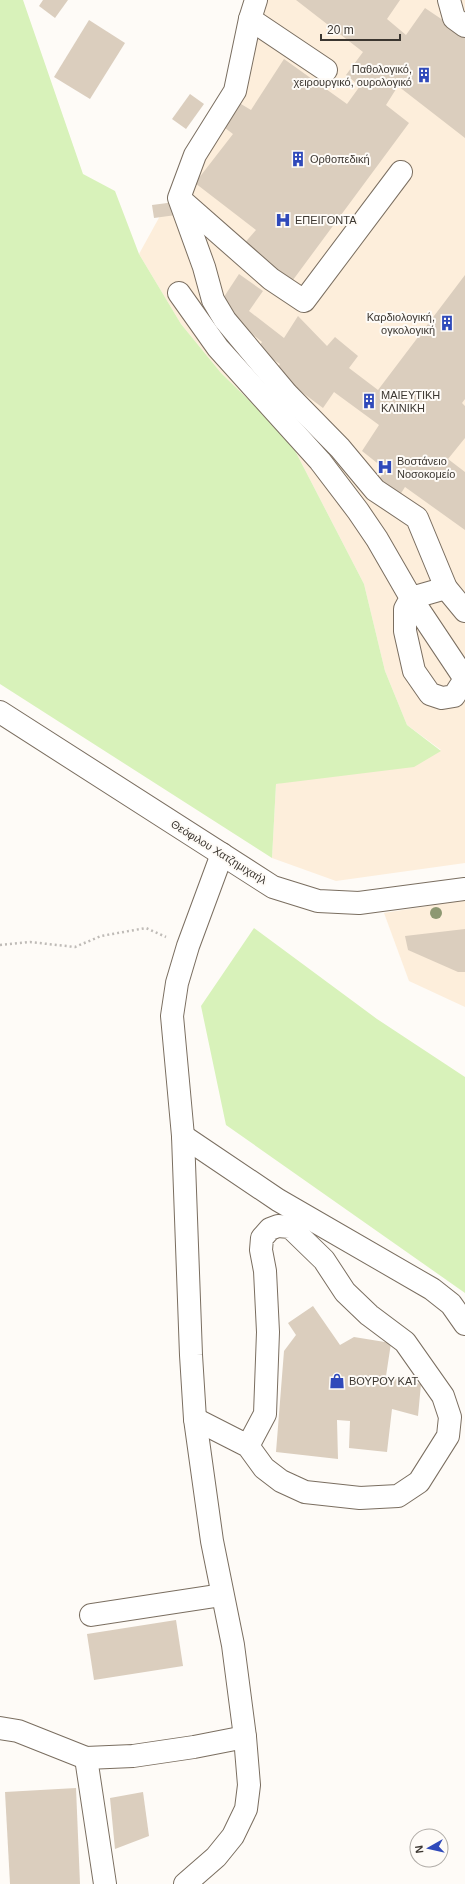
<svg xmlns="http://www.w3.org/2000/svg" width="465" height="1884" viewBox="0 0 465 1884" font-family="Arial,sans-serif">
<rect width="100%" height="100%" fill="#fefbf7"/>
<!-- built -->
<g fill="#fdeedb">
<polygon points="250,0 465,0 465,863 336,881 272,858 276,784 441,750 407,725 385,671 364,584 289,439 221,373 181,324 139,254 231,87"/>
<polygon points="465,900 465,1007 409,981 384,913"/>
</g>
<!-- green -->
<g fill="#d8f2ba">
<polygon points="0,0 23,0 83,174 115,191 139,254 181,324 221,373 289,439 364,584 385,671 407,725 441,751 414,767 276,784 272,858 0,684"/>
<polygon points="254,928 377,1019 465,1077 465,1293 226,1125 201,1006"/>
</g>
<!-- building -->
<g fill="#dbcebe">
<polygon points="43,0 68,0 55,18 39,6"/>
<polygon points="296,0 400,0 387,19 406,35 425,8 465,35 465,138 398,86 386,105 409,123 290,284 242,246 256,230 195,183 233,134 221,125 236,101 251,110 284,59 347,104 360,86 346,75 363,52"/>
<polygon points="89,20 125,43 90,99 54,77"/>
<polygon points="190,94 204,104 186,129 172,119"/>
<polygon points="175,202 176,215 154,218 152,205"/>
<polygon points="239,274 263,291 249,311 284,338 298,316 327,346 335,337 358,356 349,368 378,390 465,275 465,399 462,403 465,406 465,438 448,459 465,472 465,530 405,487 398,498 377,481 386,470 362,451 379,425 334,392 323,408 275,372 280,364 257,349 262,342 218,306"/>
<polygon points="465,929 465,972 458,972 408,950 405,936"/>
<polygon points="313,1306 340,1345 354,1337 391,1343 386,1376 421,1384 418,1416 392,1409 387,1452 349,1448 350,1421 337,1420 338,1459 276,1452 284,1351 296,1335 288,1323"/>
<polygon points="176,1620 183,1666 94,1680 87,1634"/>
<polygon points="76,1788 80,1884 10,1884 5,1792"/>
<polygon points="143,1792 149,1836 115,1849 110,1798"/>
</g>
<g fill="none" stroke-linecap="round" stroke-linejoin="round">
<defs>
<g id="minor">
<polyline points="256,0 250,19 235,91 195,155 179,198 204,267 213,300 225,320 287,394 340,448 375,490 417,518 446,588 465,611"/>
<polyline points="449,0 454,18 465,26"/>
<polyline points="250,19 326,70"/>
<polyline points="180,199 271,279 304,301 401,172"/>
<polyline points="179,293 218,348 320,461 358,511 377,539 411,598 465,679 454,696 442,698 430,694 414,671 405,631 405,609 411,598 446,588"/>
<polyline points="0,712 273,887 318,901 359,903 465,889"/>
<polyline points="183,1136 278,1200 432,1289 451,1304 465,1324"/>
<polyline points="195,1419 248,1446 264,1468 281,1481 305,1492 360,1498 398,1496 419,1482 448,1436 450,1417 443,1396 405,1342 369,1315 345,1292 324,1260 290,1227 278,1226 270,1229 262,1238 261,1250 265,1271 268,1332 265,1414 248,1446"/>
<polyline points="91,1615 222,1595"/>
<polyline points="0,1728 18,1731 86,1758"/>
<polyline points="105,1884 86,1758 133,1756 194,1747 245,1737"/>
<polyline points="185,1884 216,1857 233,1836 246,1809 249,1785 245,1737 233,1645 212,1541 195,1419 191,1355 183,1136 172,1016 177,983 188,946 222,854"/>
</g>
</defs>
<!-- minor casing -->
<use href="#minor" stroke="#7a6e60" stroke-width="24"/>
<!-- path -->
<polyline stroke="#bfbbb7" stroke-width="2.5" stroke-dasharray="2 3" stroke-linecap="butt" points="0,945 30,942 75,947 101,936 146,928 166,937"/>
<!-- minor -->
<use href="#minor" stroke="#fff" stroke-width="22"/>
</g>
<!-- trees -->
<circle fill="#8d9872" cx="436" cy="913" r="6"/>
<!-- icons -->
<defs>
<symbol id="building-bare" viewBox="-9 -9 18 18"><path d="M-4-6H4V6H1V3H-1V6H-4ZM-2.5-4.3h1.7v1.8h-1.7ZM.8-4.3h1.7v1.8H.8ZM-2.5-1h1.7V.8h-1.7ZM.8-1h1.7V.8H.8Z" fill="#2f49ba" stroke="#fefbf7" stroke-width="2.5" paint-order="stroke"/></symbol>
<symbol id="hospital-bare" viewBox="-9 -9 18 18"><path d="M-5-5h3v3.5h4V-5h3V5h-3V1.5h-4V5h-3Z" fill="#2f49ba" stroke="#fefbf7" stroke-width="2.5" paint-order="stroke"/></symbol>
<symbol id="shop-bare" viewBox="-9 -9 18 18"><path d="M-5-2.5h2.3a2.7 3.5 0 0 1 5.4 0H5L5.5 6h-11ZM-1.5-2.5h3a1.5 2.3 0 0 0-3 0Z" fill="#2f49ba" stroke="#fefbf7" stroke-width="2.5" paint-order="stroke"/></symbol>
</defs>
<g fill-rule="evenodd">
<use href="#building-bare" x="413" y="64" width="22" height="22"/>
<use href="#building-bare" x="287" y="148" width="22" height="22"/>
<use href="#hospital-bare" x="272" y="209" width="22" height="22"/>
<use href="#building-bare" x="436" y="312" width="22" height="22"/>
<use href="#building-bare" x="358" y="390" width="22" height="22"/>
<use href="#hospital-bare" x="374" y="456" width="22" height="22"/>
<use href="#shop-bare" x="326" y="1370" width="22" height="22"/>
</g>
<g text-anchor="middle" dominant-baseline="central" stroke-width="4" stroke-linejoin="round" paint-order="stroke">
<!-- poi labels -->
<g font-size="11" fill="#3b3630" stroke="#fefbf7" text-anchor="start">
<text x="412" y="69" text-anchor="end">Παθολογικό,<tspan x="412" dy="13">χειρουργικό, ουρολογικό</tspan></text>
<text x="310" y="159">Ορθοπεδική</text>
<text x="295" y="220">ΕΠΕΙΓΟΝΤΑ</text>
<text x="435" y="317" text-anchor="end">Καρδιολογική,<tspan x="435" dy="13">ογκολογική</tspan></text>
<text x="381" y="395">ΜΑΙΕΥΤΙΚΗ<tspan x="381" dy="13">ΚΛΙΝΙΚΗ</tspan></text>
<text x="397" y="461">Βοστάνειο<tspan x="397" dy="13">Νοσοκομείο</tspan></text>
<text x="349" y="1381">ΒΟΥΡΟΥ ΚΑΤ</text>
</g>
<!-- street labels -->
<g font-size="11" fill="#3b3630" stroke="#fefbf7">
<text transform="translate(219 852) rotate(32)">Θεόφιλου Χατζημιχαήλ</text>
</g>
</g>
<!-- north arrow -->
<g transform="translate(429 1848) rotate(262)"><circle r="19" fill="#fefbf7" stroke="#b0aca7"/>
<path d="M0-3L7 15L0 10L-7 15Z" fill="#2f49ba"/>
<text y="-6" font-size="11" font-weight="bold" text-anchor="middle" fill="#3b3630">N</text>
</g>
<!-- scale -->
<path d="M321 34v6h79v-6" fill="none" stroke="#3b3630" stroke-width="2"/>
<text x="327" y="34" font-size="12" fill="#3b3630" stroke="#fefbf7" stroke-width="3" paint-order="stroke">20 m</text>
</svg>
